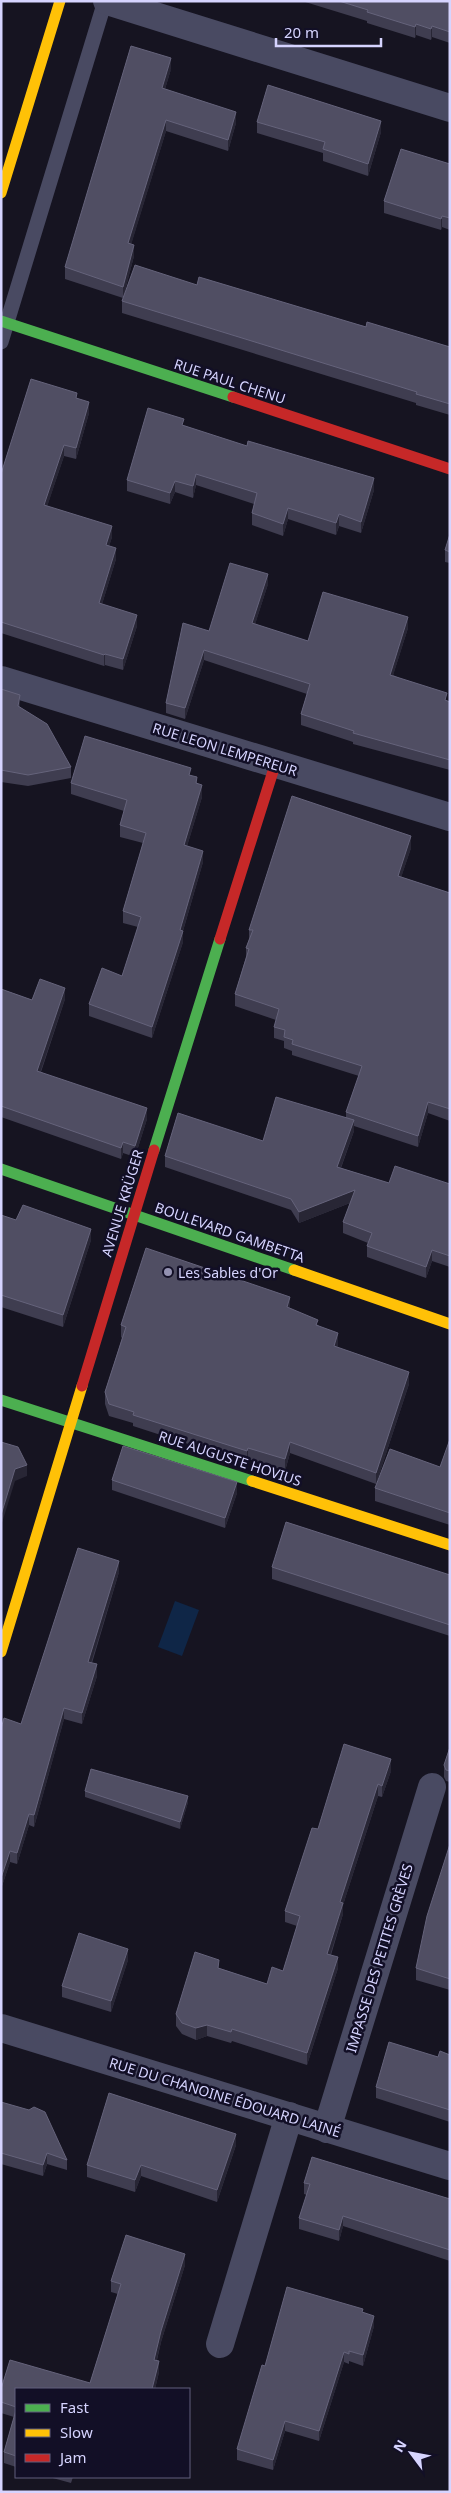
<svg xmlns="http://www.w3.org/2000/svg" width="451" height="2493" viewBox="0 0 451 2493" font-family="'Noto Sans',sans-serif">
<rect width="100%" height="100%" fill="#161421"/>
<!-- water -->
<polygon fill="#0f2647" points="175,1601 199,1610 182,1656 158,1647"/>
<g fill="none" stroke-linecap="round" stroke-linejoin="round">
<!-- lane -->
<polyline stroke="#494a62" stroke-width="15" points="1,342 105,1"/>
<!-- street -->
<g stroke="#494a62" stroke-width="28">
<polyline points="107,1 450,108"/>
<polyline points="1,680 450,817"/>
<polyline points="1,2028 450,2166"/>
<polyline points="327,2129 432,1787"/>
<polyline points="220,2344 289,2116"/>
</g>
<!-- fast -->
<g stroke="#4caf50" stroke-width="11">
<polyline points="1,321 233,397"/>
<polyline points="154,1150 220,939"/>
<polyline points="1,1169 294,1270"/>
<polyline points="1,1400 252,1481"/>
</g>
<!-- slow -->
<g stroke="#ffc107" stroke-width="11">
<polyline points="1,193 60,1"/>
<polyline points="294,1270 450,1324"/>
<polyline points="252,1481 450,1545"/>
<polyline points="1,1652 82,1386"/>
</g>
<!-- jam -->
<g stroke="#c62828" stroke-width="11">
<polyline points="233,397 450,469"/>
<polyline points="220,939 275,765"/>
<polyline points="82,1386 154,1150"/>
</g>
</g>
<!-- wall -->
<g fill="#3f3d50">
<polygon points="302,1 450,1 450,43 432,37 431,40 416,35 415,38 367,23 367,21"/>
<polygon points="171,69 165,89 236,123 228,151 166,131 131,244 134,256 123,298 65,279 65,267"/>
<polygon points="257,122 381,132 368,176 323,161 323,153 257,133"/>
<polygon points="450,164 450,230 442,227 441,230 384,213 384,201"/>
<polygon points="197,285 450,347 450,415 416,405 416,403 122,313 122,301"/>
<polygon points="77,398 89,413 76,459 64,456 47,506 112,537 109,546 116,559 102,604 137,626 123,670 105,665 104,666 1,633 1,474"/>
<polygon points="184,426 374,490 361,533 339,526 336,535 288,519 283,536 252,525 252,513 254,504 196,485 193,498 175,492 170,504 127,491 127,480"/>
<polygon points="450,534 450,563 445,562 445,550"/>
<polygon points="268,584 255,624 308,641 408,628 393,675 450,702 450,770 353,744 353,742 301,725 301,714 307,694 204,660 185,719 166,713 166,703 209,631"/>
<polygon points="1,689 20,706 20,707 71,767 71,778 28,786 1,782"/>
<polygon points="191,775 197,783 202,797 187,846 203,862 183,931 183,942 152,1038 89,1016 89,1004 122,976 138,927 123,923 123,911 143,843 120,837 120,825 124,811 71,794 71,783"/>
<polygon points="411,848 401,877 450,893 450,1121 428,1113 418,1147 354,1126 354,1131 341,1168 389,1183 450,1184 450,1267 432,1261 426,1278 367,1257 367,1246 368,1243 343,1233 343,1222 350,1203 299,1223 291,1210 165,1167 165,1156 263,1141 346,1117 346,1112 359,1076 292,1055 292,1051 284,1048 284,1041 274,1038 274,1027 276,1020 235,1006 235,994 246,957 246,948 249,939 249,930"/>
<polygon points="1,989 32,1000 65,999 41,1072 147,1119 135,1157 123,1153 121,1159 1,1117"/>
<polygon points="1,1215 16,1220 91,1240 63,1327 1,1307"/>
<polygon points="290,1308 318,1325 338,1345 337,1347 409,1384 376,1484 290,1453 285,1471 248,1459 247,1463 133,1426 133,1423 109,1416 105,1404 105,1392 122,1338 121,1337 121,1325"/>
<polygon points="450,1439 450,1525 375,1501 375,1488 440,1467"/>
<polygon points="112,1480 237,1493 225,1528 112,1490"/>
<polygon points="272,1567 450,1575 450,1636 272,1579"/>
<polygon points="119,1572 92,1663 97,1676 82,1724 64,1719 34,1827 29,1825 17,1864 10,1862 1,1889 21,1724"/>
<polygon points="450,1747 450,1782 446,1781 444,1777 444,1765"/>
<polygon points="391,1771 382,1797 378,1796 343,1905 343,1914 331,1955 338,1968 307,2065 232,2041 231,2043 207,2036 196,2040 182,2034 176,2026 176,2014 219,1968 267,1984 283,1971 297,1926 285,1922 285,1911 318,1829"/>
<polygon points="85,1791 188,1802 180,1829 85,1797"/>
<polygon points="450,1844 450,1990 416,1980 416,1968"/>
<polygon points="128,1960 111,2012 62,1997 62,1986"/>
<polygon points="450,2055 450,2122 376,2098 376,2087 438,2057"/>
<polygon points="1,2102 67,2160 67,2170 47,2164 43,2176 1,2164"/>
<polygon points="236,2145 217,2202 141,2176 135,2192 87,2177 87,2165"/>
<polygon points="304,2183 450,2199 450,2261 343,2226 339,2241 299,2229 299,2218 307,2195 304,2194"/>
<polygon points="185,2265 161,2342 157,2360 159,2372 155,2389 16,2389 16,2467 4,2463 4,2452 14,2417 1,2413 1,2389 90,2383 118,2294 111,2292 111,2281"/>
<polygon points="363,2312 374,2326 363,2366 349,2361 349,2364 344,2362 319,2441 285,2431 273,2470 237,2460 237,2449 265,2366"/>
<polygon points="49,2477 73,2477 71,2483"/>
</g>
<!-- shaded-wall -->
<g fill="#282635">
<polygon points="416,24 416,35 415,38 415,27"/>
<polygon points="432,26 432,37 431,40 431,29"/>
<polygon points="171,58 171,69 162,99 162,88"/>
<polygon points="236,112 236,123 228,151 228,140"/>
<polygon points="166,120 166,131 128,255 128,243"/>
<polygon points="381,121 381,132 368,176 368,164"/>
<polygon points="442,216 442,227 441,230 441,219"/>
<polygon points="134,245 134,256 123,298 123,287"/>
<polygon points="89,402 89,413 76,459 76,448"/>
<polygon points="64,445 64,456 44,516 44,505"/>
<polygon points="196,474 196,485 193,498 193,486"/>
<polygon points="374,478 374,490 361,533 361,522"/>
<polygon points="175,481 175,492 170,504 170,493"/>
<polygon points="288,508 288,519 283,536 283,524"/>
<polygon points="339,514 339,526 336,535 336,523"/>
<polygon points="112,526 112,537 106,556 106,545"/>
<polygon points="116,548 116,559 99,614 99,603"/>
<polygon points="268,574 268,584 252,634 252,623"/>
<polygon points="137,615 137,626 123,670 123,659"/>
<polygon points="408,617 408,628 390,685 390,675"/>
<polygon points="204,650 204,660 185,719 185,708"/>
<polygon points="105,654 105,665 104,666 104,655"/>
<polygon points="20,695 20,706 18,717 18,706"/>
<polygon points="202,785 202,797 184,856 184,845"/>
<polygon points="411,836 411,848 398,887 398,876"/>
<polygon points="203,851 203,862 180,941 180,930"/>
<polygon points="183,931 183,942 152,1038 152,1027"/>
<polygon points="65,988 65,999 37,1082 37,1071"/>
<polygon points="428,1102 428,1113 418,1147 418,1136"/>
<polygon points="147,1108 147,1119 135,1157 135,1146"/>
<polygon points="354,1120 354,1131 337,1178 337,1167"/>
<polygon points="123,1142 123,1153 121,1159 121,1148"/>
<polygon points="355,1190 355,1201 299,1223 299,1212"/>
<polygon points="91,1229 91,1240 63,1327 63,1315"/>
<polygon points="432,1250 432,1261 426,1278 426,1267"/>
<polygon points="290,1297 290,1309 287,1307"/>
<polygon points="338,1333 338,1345 334,1358 334,1346"/>
<polygon points="409,1372 409,1384 376,1484 376,1473"/>
<polygon points="290,1442 290,1453 285,1471 285,1459"/>
<polygon points="248,1448 248,1459 247,1463 247,1451"/>
<polygon points="27,1465 27,1476 15,1481 1,1526 1,1515 15,1469"/>
<polygon points="237,1482 237,1493 225,1528 225,1518"/>
<polygon points="119,1561 119,1572 88,1673 88,1662"/>
<polygon points="97,1664 97,1676 82,1724 82,1713"/>
<polygon points="64,1708 64,1719 34,1827 34,1815"/>
<polygon points="391,1759 391,1771 382,1797 382,1786"/>
<polygon points="378,1784 378,1796 343,1905 343,1914 327,1965 327,1954 340,1902"/>
<polygon points="188,1796 188,1802 180,1829 180,1822"/>
<polygon points="29,1814 29,1825 17,1864 17,1853"/>
<polygon points="10,1851 10,1862 1,1889 1,1878"/>
<polygon points="128,1949 128,1960 111,2012 111,2001"/>
<polygon points="338,1957 338,1968 307,2065 307,2053"/>
<polygon points="207,2025 207,2036 196,2040 196,2028"/>
<polygon points="236,2134 236,2145 217,2202 217,2190"/>
<polygon points="47,2153 47,2164 43,2176 43,2165"/>
<polygon points="141,2165 141,2176 135,2192 135,2180"/>
<polygon points="343,2216 343,2226 339,2241 339,2230"/>
<polygon points="185,2254 185,2265 161,2342 154,2371 154,2360 161,2331"/>
<polygon points="374,2316 374,2326 363,2366 363,2355"/>
<polygon points="344,2352 344,2362 319,2441 319,2431"/>
<polygon points="159,2361 159,2372 155,2389 152,2389"/>
<polygon points="285,2421 285,2431 273,2470 273,2460"/>
</g>
<!-- building -->
<g fill="#504e63" stroke="#65637b">
<polygon points="339,1 450,1 450,32 432,26 431,29 416,24 415,27 367,12 368,10"/>
<polygon points="131,46 171,58 162,88 236,112 228,140 166,120 128,243 134,245 123,287 65,267"/>
<polygon points="268,85 381,121 368,164 323,149 325,142 257,122"/>
<polygon points="401,149 450,164 450,218 442,216 441,219 384,201"/>
<polygon points="135,265 197,285 199,277 366,327 367,322 450,347 450,404 416,394 417,392 122,301"/>
<polygon points="31,379 77,393 76,398 89,402 76,448 64,445 44,505 112,526 106,545 116,548 99,603 137,615 123,659 105,654 104,655 1,622 1,474"/>
<polygon points="148,408 184,419 182,425 247,446 248,441 374,478 361,522 339,514 336,523 288,508 283,524 252,513 257,493 196,474 193,486 175,481 170,493 127,480"/>
<polygon points="450,534 450,552 445,550"/>
<polygon points="230,563 268,574 252,623 308,641 323,592 408,617 390,675 447,693 445,700 450,702 450,760 353,733 354,731 301,714 310,684 204,650 185,708 166,703 183,623 209,631"/>
<polygon points="1,689 20,695 18,706 47,724 71,767 28,775 1,770"/>
<polygon points="85,736 191,768 189,775 197,777 196,783 202,785 184,845 203,851 180,930 183,931 152,1027 89,1004 102,968 122,976 141,917 123,911 146,833 120,825 127,800 71,783"/>
<polygon points="292,796 411,836 398,876 450,893 450,1109 428,1102 418,1136 346,1112 362,1066 292,1044 293,1040 284,1037 285,1030 274,1027 279,1009 235,994 249,949 246,948 253,930 249,930"/>
<polygon points="40,979 65,988 37,1071 147,1108 135,1146 123,1142 121,1148 1,1106 1,989 32,1000"/>
<polygon points="276,1097 354,1120 337,1167 389,1183 395,1166 450,1184 450,1256 432,1250 426,1267 367,1246 372,1233 343,1222 355,1190 299,1212 291,1199 165,1156 178,1113 263,1141"/>
<polygon points="23,1205 91,1229 63,1315 1,1295 1,1215 16,1220"/>
<polygon points="146,1248 290,1297 287,1307 318,1320 316,1325 338,1333 334,1346 409,1372 376,1473 290,1442 285,1459 248,1448 247,1451 133,1415 134,1412 109,1404 105,1392 126,1327 121,1325"/>
<polygon points="450,1439 450,1513 375,1488 390,1449 440,1467"/>
<polygon points="1,1442 18,1447 27,1465 15,1469 1,1515"/>
<polygon points="123,1446 237,1482 225,1518 112,1480"/>
<polygon points="286,1522 450,1575 450,1625 272,1567"/>
<polygon points="78,1548 119,1561 88,1662 97,1664 82,1713 64,1708 34,1815 29,1814 17,1853 10,1851 1,1878 1,1729 4,1718 21,1724"/>
<polygon points="344,1744 391,1759 382,1786 378,1784 340,1902 343,1903 327,1954 338,1957 307,2053 232,2029 231,2032 207,2025 196,2028 182,2023 176,2014 195,1952 219,1960 218,1968 267,1984 272,1967 283,1971 300,1916 285,1911 312,1828 318,1829"/>
<polygon points="450,1747 450,1771 446,1770 444,1765"/>
<polygon points="91,1769 188,1796 180,1822 85,1791"/>
<polygon points="450,1844 450,1979 416,1968 427,1916"/>
<polygon points="79,1933 128,1949 111,2001 62,1986"/>
<polygon points="389,2042 438,2057 440,2051 450,2055 450,2110 376,2087"/>
<polygon points="109,2093 236,2134 217,2190 141,2165 135,2180 87,2165"/>
<polygon points="1,2102 29,2110 34,2107 45,2112 67,2160 47,2153 43,2165 1,2153"/>
<polygon points="312,2157 450,2199 450,2250 343,2216 339,2230 299,2218 310,2184 304,2183"/>
<polygon points="126,2235 185,2254 161,2331 154,2360 159,2361 152,2389 16,2389 16,2407 1,2402 1,2389 10,2360 90,2383 121,2284 111,2281"/>
<polygon points="287,2287 363,2309 362,2312 374,2316 363,2355 349,2351 349,2354 344,2352 319,2431 285,2421 273,2460 237,2449 262,2365 265,2366"/>
<polygon points="16,2410 16,2456 4,2452"/>
</g>
<!-- markers -->
<circle fill="#9391b1" stroke="#120f26" stroke-width="2" cx="168" cy="1272" r="5"/>
<g text-anchor="middle" dominant-baseline="central" stroke-width="5" stroke-linejoin="round" paint-order="stroke">
<!-- street labels -->
<g font-size="14" fill="#d6d4ff" stroke="#120f26">
<text transform="translate(230 381) rotate(18)">RUE PAUL CHENU</text>
<text transform="translate(225 749) rotate(17)">RUE LEON LEMPEREUR</text>
<text transform="translate(122 1203) rotate(-73)">AVENUE KRÜGER</text>
<text transform="translate(230 1232) rotate(19)">BOULEVARD GAMBETTA</text>
<text transform="translate(230 1458) rotate(18)">RUE AUGUSTE HOVIUS</text>
<text transform="translate(379 1958) rotate(-73)">IMPASSE DES PETITES GRÈVES</text>
<text transform="translate(225 2097) rotate(17)">RUE DU CHANOINE ÉDOUARD LAINÉ</text>
</g>
<!-- poi labels -->
<g font-size="14" fill="#d6d4ff" stroke="#120f26" text-anchor="start">
<text x="178" y="1272">Les Sables d'Or</text>
</g>
</g>
<!-- border -->
<rect width="451" height="2493" fill="none" stroke="#d6d4ff" stroke-width="5"/>
<!-- legend -->
<rect x="15" y="2388" width="175" height="90" fill="#120f26" stroke="#605e7d"/>
<rect x="25" y="2404" width="25" height="8" fill="#4caf50" stroke="#605e7d"/>
<text x="60" y="2413" font-size="15" fill="#d6d4ff">Fast</text>
<rect x="25" y="2429" width="25" height="8" fill="#ffc107" stroke="#605e7d"/>
<text x="60" y="2438" font-size="15" fill="#d6d4ff">Slow</text>
<rect x="25" y="2454" width="25" height="8" fill="#c62828" stroke="#605e7d"/>
<text x="60" y="2463" font-size="15" fill="#d6d4ff">Jam</text>
<!-- north arrow -->
<g transform="translate(411 2453) rotate(302)" stroke="#120f26" stroke-width="4" paint-order="stroke">
<path d="M0-4L9 19L0 12L-9 19Z" fill="#d6d4ff"/>
<text y="-8" font-size="14" font-weight="bold" text-anchor="middle" fill="#d6d4ff">N</text>
</g>
<!-- scale -->
<path d="M276 38v8h105v-8" fill="none" stroke="#d6d4ff" stroke-width="2.5"/>
<text x="284" y="38" font-size="15" fill="#d6d4ff" stroke="#120f26" stroke-width="4" paint-order="stroke">20 m</text>
</svg>
